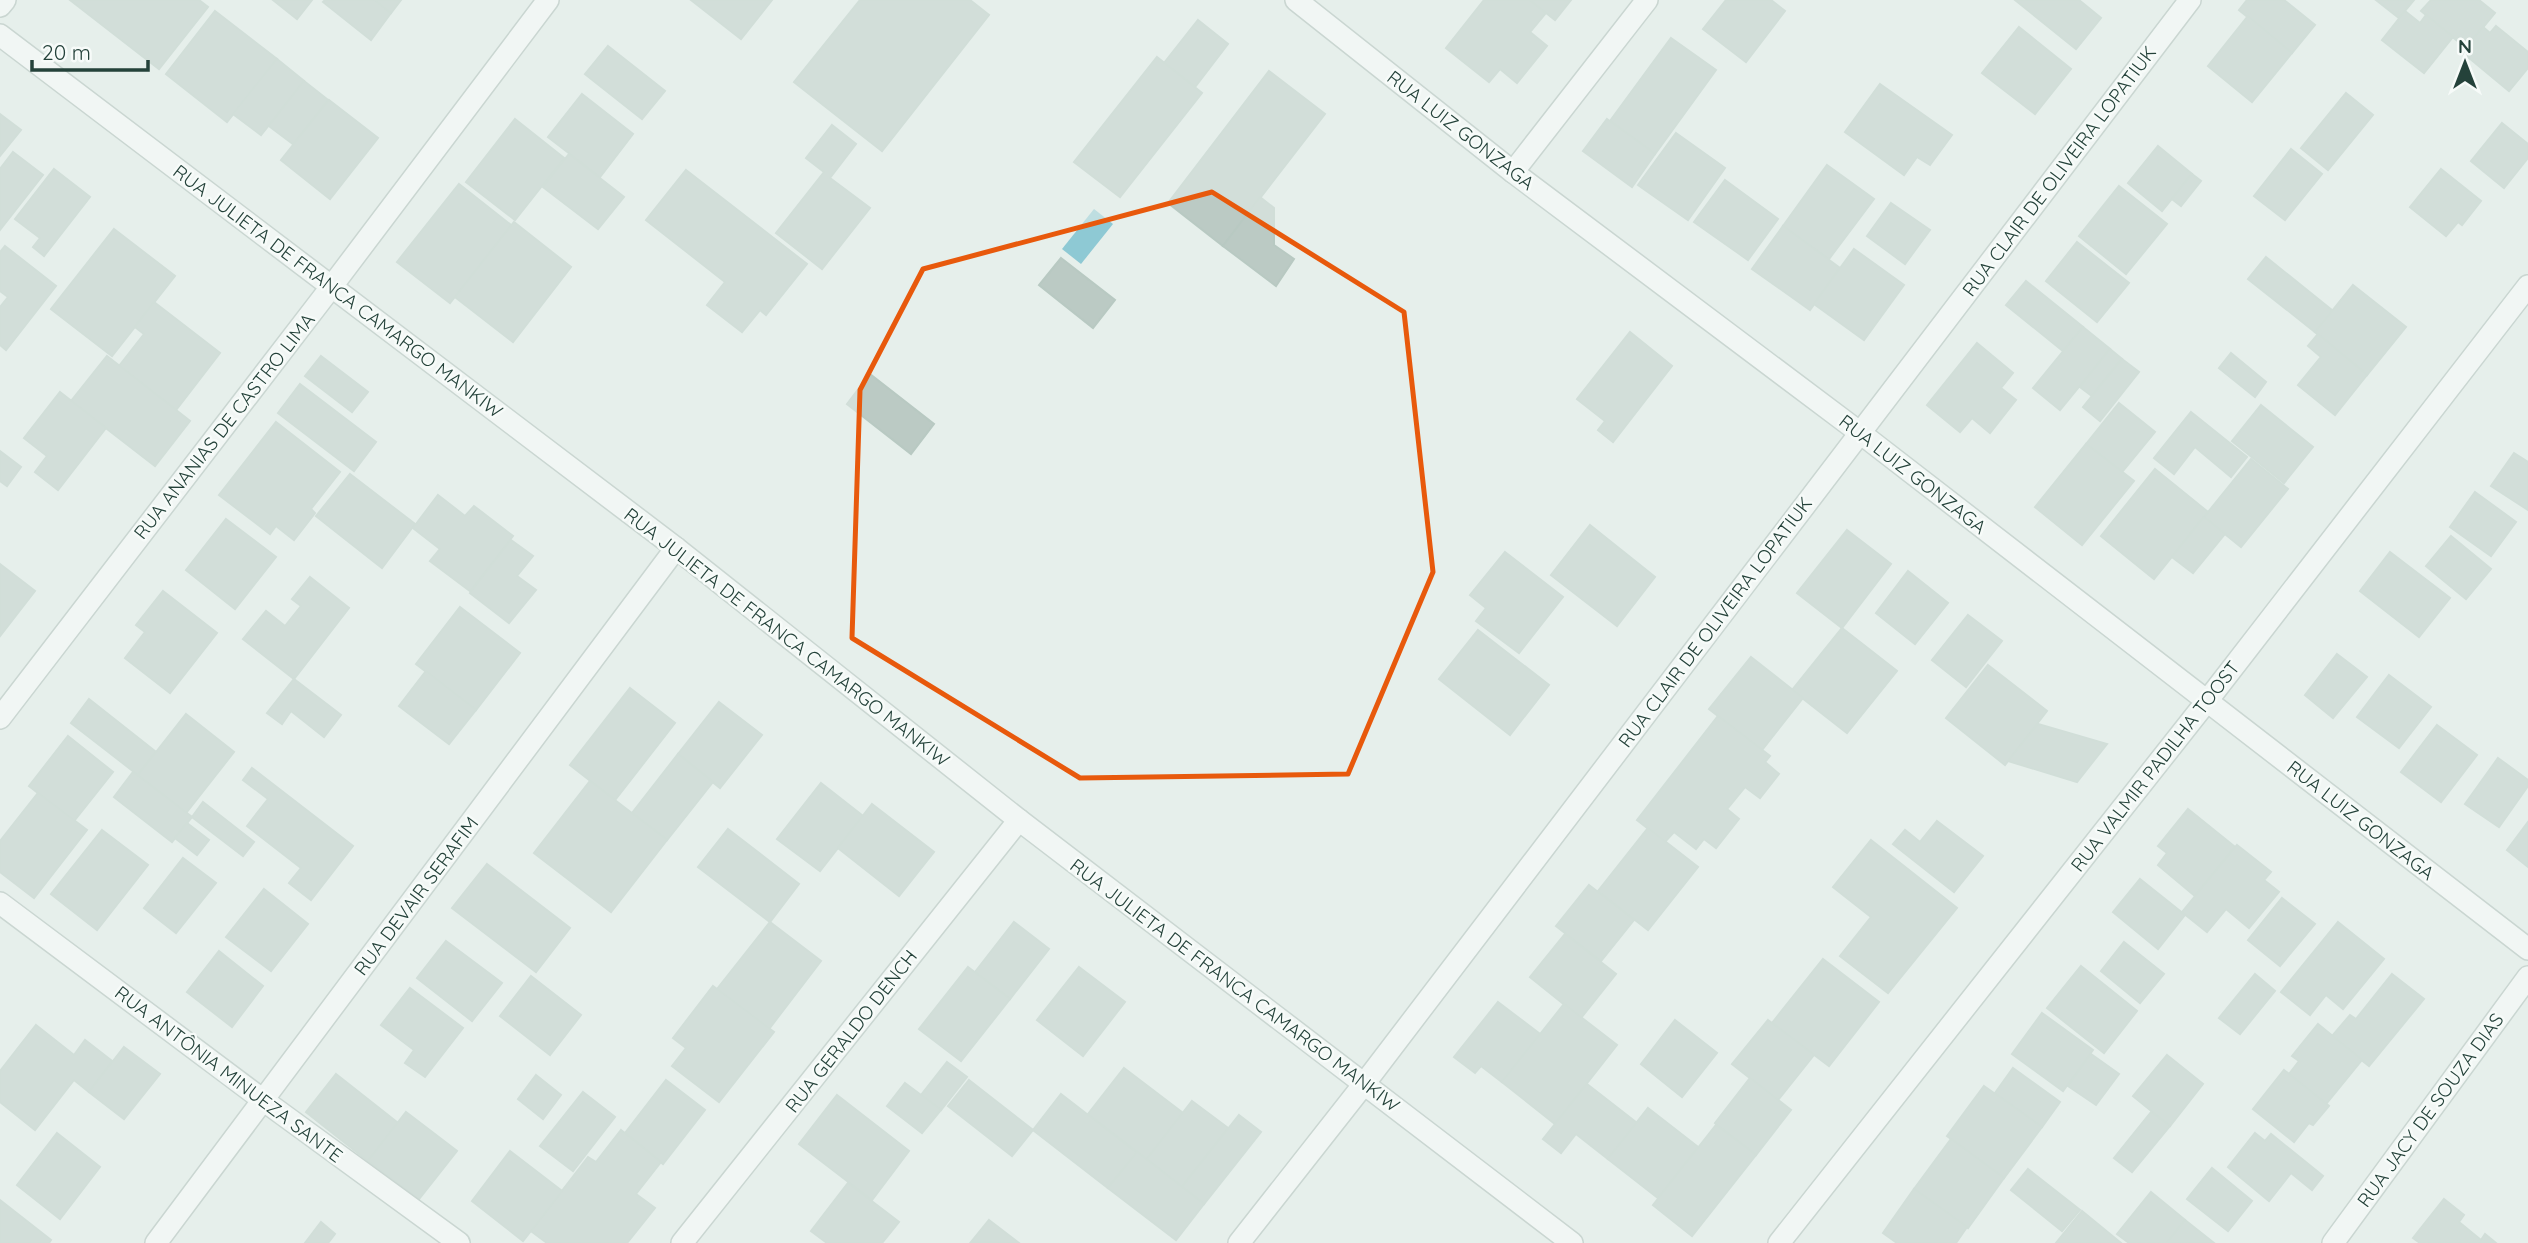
<svg xmlns="http://www.w3.org/2000/svg" width="2528" height="1243" viewBox="0 0 2528 1243" font-family="Quicksand,sans-serif">
<rect width="100%" height="100%" fill="#e6efeb"/>
<!-- water -->
<polygon fill="#8ec9d4" points="1094,209 1113,224 1081,264 1062,249"/>
<!-- building -->
<g fill="#bbcac4" stroke="#b8c9c2" stroke-width="2">
<polygon points="70,0 199,0 208,7 159,69"/>
<polygon points="273,0 312,0 297,19"/>
<polygon points="325,0 375,0 391,13 371,40 323,2"/>
<polygon points="375,0 401,0 391,13"/>
<polygon points="691,0 772,0 741,39"/>
<polygon points="860,0 970,0 989,15 882,151 794,82"/>
<polygon points="1484,0 1530,0 1546,13 1530,32 1547,46 1517,83 1500,69 1489,82 1446,48"/>
<polygon points="1530,0 1571,0 1555,20"/>
<polygon points="1726,0 1771,0 1785,11 1746,62 1703,29"/>
<polygon points="2015,0 2079,0 2101,18 2076,49"/>
<polygon points="2247,0 2284,0 2315,25 2292,53 2239,10"/>
<polygon points="2376,0 2414,0 2399,18"/>
<polygon points="2431,0 2479,0 2495,13 2466,48 2421,11"/>
<polygon points="215,11 277,59 227,122 166,74"/>
<polygon points="2405,11 2420,23 2426,15 2453,37 2424,73 2382,40"/>
<polygon points="2248,16 2292,53 2252,102 2208,66"/>
<polygon points="1198,20 1228,44 1195,87 1164,63"/>
<polygon points="2496,26 2528,52 2528,68 2509,91 2462,52 2483,27 2490,33"/>
<polygon points="2019,27 2071,69 2035,114 1982,73"/>
<polygon points="1671,38 1716,70 1655,154 1610,121"/>
<polygon points="608,46 665,91 642,119 585,74"/>
<polygon points="1157,57 1202,93 1120,197 1074,162"/>
<polygon points="277,59 304,81 261,135 233,114"/>
<polygon points="1269,71 1325,114 1223,246 1168,203"/>
<polygon points="304,81 328,100 293,144 269,126"/>
<polygon points="1880,84 1952,135 1930,165 1917,157 1904,175 1845,132"/>
<polygon points="2346,93 2373,115 2328,170 2301,148"/>
<polygon points="582,94 633,134 600,177 548,137"/>
<polygon points="329,100 378,138 330,199 281,160"/>
<polygon points="0,114 21,130 0,156"/>
<polygon points="515,119 564,158 515,220 466,182"/>
<polygon points="1607,119 1655,154 1632,187 1583,151"/>
<polygon points="2502,123 2528,144 2528,158 2504,188 2471,161"/>
<polygon points="832,125 856,144 830,178 870,208 822,269 776,233 824,172 806,158"/>
<polygon points="1676,133 1725,168 1688,220 1638,185"/>
<polygon points="2158,146 2192,174 2162,211 2128,183"/>
<polygon points="2291,149 2322,174 2285,220 2254,196"/>
<polygon points="13,152 43,175 0,230 0,169"/>
<polygon points="569,154 624,197 598,229 543,187"/>
<polygon points="1827,165 1874,199 1829,259 1783,226"/>
<polygon points="54,169 90,197 44,256 33,247 40,238 15,219"/>
<polygon points="2441,169 2481,201 2462,225 2458,222 2446,236 2410,207"/>
<polygon points="686,170 807,264 766,315 760,310 742,332 707,305 725,282 646,220"/>
<polygon points="2192,174 2201,181 2181,206 2172,199"/>
<polygon points="1725,180 1778,219 1748,260 1694,222"/>
<polygon points="459,184 511,225 450,303 397,262"/>
<polygon points="2119,186 2167,224 2126,274 2079,236"/>
<polygon points="1260,197 1274,208 1274,245 1294,259 1276,286 1223,246"/>
<polygon points="1891,203 1930,230 1905,264 1867,236"/>
<polygon points="514,222 571,267 513,342 455,297"/>
<polygon points="1783,226 1840,268 1810,310 1752,269"/>
<polygon points="114,229 175,276 112,356 51,309"/>
<polygon points="2077,242 2129,283 2097,322 2046,281"/>
<polygon points="5,246 56,286 6,350 0,345 0,307 8,297 0,291 0,252"/>
<polygon points="1854,249 1904,285 1864,340 1814,304"/>
<polygon points="2266,257 2333,311 2315,332 2248,279"/>
<polygon points="1061,258 1115,300 1093,328 1039,285"/>
<polygon points="2026,281 2083,327 2063,351 2006,305"/>
<polygon points="2353,285 2406,327 2367,375 2315,332"/>
<polygon points="154,302 220,353 176,410 119,366 144,334 135,327"/>
<polygon points="2083,327 2110,349 2060,410 2033,388"/>
<polygon points="1630,332 1672,366 1613,442 1598,430 1605,421 1577,399"/>
<polygon points="2318,334 2367,375 2335,415 2298,385 2321,357 2308,346"/>
<polygon points="1977,343 2013,373 2001,388 2016,400 1990,433 1972,418 1960,432 1927,405"/>
<polygon points="2110,349 2122,359 2092,396 2080,387"/>
<polygon points="2231,353 2266,382 2255,397 2219,368"/>
<polygon points="107,356 190,421 155,466 71,401"/>
<polygon points="321,356 368,392 352,412 305,376"/>
<polygon points="2122,359 2139,372 2100,421 2083,407"/>
<polygon points="870,374 934,424 911,454 847,404"/>
<polygon points="300,384 376,442 354,471 278,413"/>
<polygon points="60,392 106,428 58,490 35,472 47,456 24,438"/>
<polygon points="2119,403 2155,432 2122,472 2086,444"/>
<polygon points="2261,405 2313,447 2284,483 2232,441"/>
<polygon points="2191,412 2247,457 2231,477 2195,447 2174,474 2154,458"/>
<polygon points="276,422 340,472 311,509 315,513 294,540 276,526 270,534 219,495"/>
<polygon points="2086,444 2134,481 2082,545 2035,507"/>
<polygon points="0,451 21,467 7,486 0,481"/>
<polygon points="2514,453 2528,462 2528,510 2491,486"/>
<polygon points="2251,459 2288,489 2241,547 2204,517"/>
<polygon points="2155,469 2208,512 2154,579 2101,536"/>
<polygon points="350,474 415,524 382,568 316,516"/>
<polygon points="2475,492 2516,522 2491,556 2450,527"/>
<polygon points="438,495 465,516 474,506 513,536 470,591 430,561 440,549 413,528"/>
<polygon points="2204,517 2225,534 2193,573 2172,557"/>
<polygon points="226,519 276,557 235,609 186,570"/>
<polygon points="1590,525 1655,577 1617,626 1551,575"/>
<polygon points="1847,530 1891,564 1842,628 1797,593"/>
<polygon points="2451,536 2491,569 2466,599 2426,566"/>
<polygon points="511,540 533,556 517,576 536,590 509,623 470,593"/>
<polygon points="1505,552 1563,597 1519,653 1476,621 1486,608 1470,595"/>
<polygon points="2390,552 2450,598 2419,637 2360,591"/>
<polygon points="0,564 35,591 0,636"/>
<polygon points="1908,571 1948,603 1915,644 1876,613"/>
<polygon points="310,577 349,608 294,679 243,639 266,611 285,626 301,606 292,599"/>
<polygon points="163,591 217,633 170,693 125,658 145,632 136,625"/>
<polygon points="460,607 520,653 476,710 416,664"/>
<polygon points="1968,615 2002,641 1966,687 1932,660"/>
<polygon points="1842,628 1897,671 1847,733 1792,690"/>
<polygon points="1478,630 1549,685 1510,735 1439,679"/>
<polygon points="2337,654 2367,677 2333,718 2305,695"/>
<polygon points="1751,657 1803,698 1762,750 1709,709"/>
<polygon points="1988,665 2047,711 2005,765 1946,718"/>
<polygon points="426,671 476,710 449,744 399,706"/>
<polygon points="2389,675 2431,707 2399,748 2357,717"/>
<polygon points="294,679 341,715 324,737 291,711 282,724 267,713"/>
<polygon points="630,688 675,723 615,800 570,765"/>
<polygon points="89,699 156,752 138,775 71,723"/>
<polygon points="719,702 762,735 720,788 678,754"/>
<polygon points="186,714 234,752 186,813 138,775"/>
<polygon points="1718,716 1770,756 1765,762 1779,774 1760,798 1745,787 1727,809 1739,819 1716,848 1704,839 1696,849 1674,832 1665,842 1637,820"/>
<polygon points="2038,724 2107,744 2077,782 2008,761"/>
<polygon points="2437,725 2477,755 2441,802 2401,772"/>
<polygon points="68,736 113,772 74,821 29,786"/>
<polygon points="678,754 713,782 667,840 632,813"/>
<polygon points="2498,758 2528,780 2528,786 2499,827 2465,804"/>
<polygon points="252,768 353,846 311,900 289,883 301,868 247,826 268,799 243,780"/>
<polygon points="133,772 192,817 172,842 114,797"/>
<polygon points="590,781 667,840 611,912 534,853"/>
<polygon points="821,783 863,816 820,871 777,839"/>
<polygon points="38,793 87,830 34,898 0,872 0,841"/>
<polygon points="203,802 254,842 243,856 192,817"/>
<polygon points="872,804 934,852 899,896 838,848"/>
<polygon points="2188,809 2235,847 2195,896 2158,865 2167,853 2158,846"/>
<polygon points="1937,821 1983,856 1954,892 1893,844 1905,830 1920,842"/>
<polygon points="2528,822 2528,867 2507,850"/>
<polygon points="187,823 209,840 197,855 175,838"/>
<polygon points="1648,828 1698,867 1648,930 1598,891"/>
<polygon points="728,829 799,884 770,922 698,867"/>
<polygon points="102,830 148,865 97,930 51,894"/>
<polygon points="1871,840 1957,908 1888,993 1840,956 1871,917 1833,887"/>
<polygon points="2237,845 2271,872 2264,880 2279,892 2249,928 2226,909 2207,932 2182,912"/>
<polygon points="183,858 216,883 176,933 144,908"/>
<polygon points="487,864 570,928 536,972 452,908"/>
<polygon points="2140,879 2185,915 2158,949 2113,912"/>
<polygon points="1589,885 1634,920 1601,961 1556,926"/>
<polygon points="264,889 308,924 271,971 226,937"/>
<polygon points="2282,898 2315,924 2280,966 2248,940"/>
<polygon points="770,922 821,961 769,1029 717,989"/>
<polygon points="1014,922 1049,949 1010,999 975,972"/>
<polygon points="2338,922 2384,959 2343,1009 2326,995 2310,1015 2281,992"/>
<polygon points="1565,934 1616,974 1581,1018 1530,977"/>
<polygon points="446,941 502,983 472,1021 417,978"/>
<polygon points="2124,942 2164,974 2140,1003 2101,971"/>
<polygon points="219,951 263,986 232,1027 187,992"/>
<polygon points="1823,959 1879,1002 1829,1066 1772,1023"/>
<polygon points="2081,966 2137,1011 2104,1053 2047,1008"/>
<polygon points="968,967 1010,999 961,1061 919,1029"/>
<polygon points="1079,967 1125,1002 1083,1056 1037,1020"/>
<polygon points="2255,974 2275,991 2240,1034 2219,1018"/>
<polygon points="2392,974 2424,999 2369,1066 2332,1036 2350,1015 2356,1019"/>
<polygon points="531,976 581,1015 550,1055 500,1016"/>
<polygon points="713,986 774,1032 719,1102 672,1066 686,1048 673,1038"/>
<polygon points="410,988 463,1028 425,1077 405,1063 414,1050 381,1025"/>
<polygon points="1498,1002 1540,1034 1502,1082 1481,1066 1475,1073 1454,1057"/>
<polygon points="1564,1004 1617,1045 1555,1124 1502,1082"/>
<polygon points="2042,1013 2093,1050 2063,1091 2012,1054"/>
<polygon points="1675,1020 1717,1053 1682,1097 1641,1064"/>
<polygon points="1768,1020 1814,1055 1778,1100 1732,1064"/>
<polygon points="2318,1024 2362,1060 2326,1104 2289,1074 2299,1061 2292,1056"/>
<polygon points="36,1025 74,1055 85,1040 112,1061 89,1092 74,1080 35,1130 0,1102 0,1071"/>
<polygon points="124,1047 160,1074 124,1119 89,1092"/>
<polygon points="2091,1054 2119,1074 2096,1105 2068,1086"/>
<polygon points="2167,1055 2203,1084 2170,1126 2133,1096"/>
<polygon points="947,1062 967,1077 941,1110 921,1095"/>
<polygon points="1124,1068 1183,1113 1147,1159 1088,1114"/>
<polygon points="2013,1068 2060,1102 2042,1127 1995,1093"/>
<polygon points="2284,1070 2329,1106 2313,1125 2309,1123 2294,1142 2253,1109"/>
<polygon points="336,1074 398,1123 368,1161 306,1112"/>
<polygon points="536,1075 561,1095 543,1119 518,1099"/>
<polygon points="1750,1078 1791,1110 1756,1155 1715,1123"/>
<polygon points="666,1080 705,1110 663,1164 625,1133"/>
<polygon points="969,1080 1033,1130 1012,1156 948,1106"/>
<polygon points="905,1083 941,1110 922,1133 887,1106"/>
<polygon points="1587,1084 1637,1123 1608,1159 1576,1134 1561,1153 1543,1139"/>
<polygon points="1984,1086 2042,1127 2004,1178 1947,1136"/>
<polygon points="583,1092 615,1117 573,1171 540,1146"/>
<polygon points="1061,1094 1137,1153 1108,1188 1033,1130"/>
<polygon points="837,1095 909,1151 872,1200 799,1144"/>
<polygon points="1192,1101 1228,1128 1182,1187 1147,1159"/>
<polygon points="1648,1108 1698,1147 1658,1198 1608,1159"/>
<polygon points="406,1112 457,1151 419,1199 368,1161"/>
<polygon points="2151,1112 2170,1126 2132,1172 2114,1158"/>
<polygon points="1239,1115 1261,1132 1204,1204 1182,1187"/>
<polygon points="1716,1125 1756,1155 1692,1236 1653,1205"/>
<polygon points="621,1130 661,1162 636,1194 655,1208 627,1243 547,1243 531,1231 588,1157 596,1162"/>
<polygon points="57,1133 100,1167 60,1219 17,1185"/>
<polygon points="2255,1133 2265,1141 2271,1134 2323,1176 2312,1190 2291,1173 2269,1201 2228,1167"/>
<polygon points="1951,1139 2004,1178 1968,1228 1914,1189"/>
<polygon points="510,1151 562,1191 523,1241 472,1201"/>
<polygon points="1137,1152 1204,1204 1176,1240 1108,1188"/>
<polygon points="2212,1168 2252,1201 2228,1231 2187,1199"/>
<polygon points="2028,1169 2080,1210 2062,1231 2011,1190"/>
<polygon points="848,1183 899,1222 882,1243 827,1243 811,1231"/>
<polygon points="1914,1189 1967,1227 1956,1243 1897,1243 1883,1233"/>
<polygon points="2151,1192 2185,1220 2167,1243 2129,1243 2117,1234"/>
<polygon points="2444,1199 2464,1215 2459,1222 2481,1240 2485,1234 2496,1243 2420,1243 2413,1238"/>
<polygon points="0,1200 51,1240 49,1243 0,1243"/>
<polygon points="2082,1211 2121,1243 2056,1243"/>
<polygon points="989,1220 1019,1243 971,1242"/>
<polygon points="2185,1220 2214,1243 2167,1243"/>
<polygon points="321,1222 335,1234 328,1243 305,1243"/>
</g>
<g fill="none" stroke-linecap="round" stroke-linejoin="round">
<defs>
<g id="minor">
<polyline points="1296,0 1513,172 1859,432 2528,949"/>
<polyline points="0,6 5,0"/>
<polyline points="0,35 676,548 1019,820 1572,1243"/>
<polyline points="1513,172 1647,0"/>
<polyline points="0,718 332,286 548,0"/>
<polyline points="0,903 263,1100 459,1243"/>
<polyline points="156,1243 676,548"/>
<polyline points="682,1243 1019,820"/>
<polyline points="1239,1243 1364,1084 2190,0"/>
<polyline points="1779,1243 2207,701 2528,286"/>
<polyline points="2333,1243 2528,977"/>
</g>
</defs>
<!-- minor casing -->
<use href="#minor" stroke="#a8b8b2" stroke-width="24"/>
<!-- minor -->
<use href="#minor" stroke="#fff" stroke-width="21"/>
</g>
<!-- marked area -->
<path d="M0 0H2528V1243H0ZM1212 192 1404 312 1433 572 1348 774 1080 778 852 638 860 390 923 269Z" fill="#e6efeb" fill-opacity=".55" fill-rule="evenodd"/>
<path fill="none" stroke="#e8590c" stroke-width="5" stroke-linejoin="round" d="M1212 192 1404 312 1433 572 1348 774 1080 778 852 638 860 390 923 269Z"/>
<g text-anchor="middle" dominant-baseline="central" stroke-width="5" stroke-linejoin="round" paint-order="stroke">
<!-- street labels -->
<g font-size="19" fill="#24423a" stroke="#f7fbf9">
<text transform="translate(1461 130) rotate(38)">RUA LUIZ GONZAGA</text>
<text transform="translate(2059 171) rotate(-53)">RUA CLAIR DE OLIVEIRA LOPATIUK</text>
<text transform="translate(338 291) rotate(37)">RUA JULIETA DE FRANCA CAMARGO MANKIW</text>
<text transform="translate(224 426) rotate(-52)">RUA ANANIAS DE CASTRO LIMA</text>
<text transform="translate(1913 474) rotate(38)">RUA LUIZ GONZAGA</text>
<text transform="translate(1715 622) rotate(-53)">RUA CLAIR DE OLIVEIRA LOPATIUK</text>
<text transform="translate(787 637) rotate(38)">RUA JULIETA DE FRANCA CAMARGO MANKIW</text>
<text transform="translate(2155 766) rotate(-52)">RUA VALMIR PADILHA TOOST</text>
<text transform="translate(2361 820) rotate(38)">RUA LUIZ GONZAGA</text>
<text transform="translate(416 896) rotate(-53)">RUA DEVAIR SERAFIM</text>
<text transform="translate(1235 985) rotate(37)">RUA JULIETA DE FRANCA CAMARGO MANKIW</text>
<text transform="translate(851 1031) rotate(-52)">RUA GERALDO DENCH</text>
<text transform="translate(229 1074) rotate(37)">RUA ANTÔNIA MINUEZA SANTE</text>
<text transform="translate(2430 1110) rotate(-54)">RUA JACY DE SOUZA DIAS</text>
</g>
</g>
<!-- north arrow -->
<g transform="translate(2465 63)" stroke="#f7fbf9" stroke-width="5" paint-order="stroke">
<path d="M0-5L12 26L0 18L-12 26Z" fill="#24423a"/>
<text y="-10" font-size="19" font-weight="bold" text-anchor="middle" fill="#24423a">N</text>
</g>
<!-- scale -->
<path d="M32 60v10h116v-10" fill="none" stroke="#24423a" stroke-width="3.5"/>
<text x="42" y="60" font-size="21" fill="#24423a" stroke="#f7fbf9" stroke-width="5" paint-order="stroke">20 m</text>
</svg>
